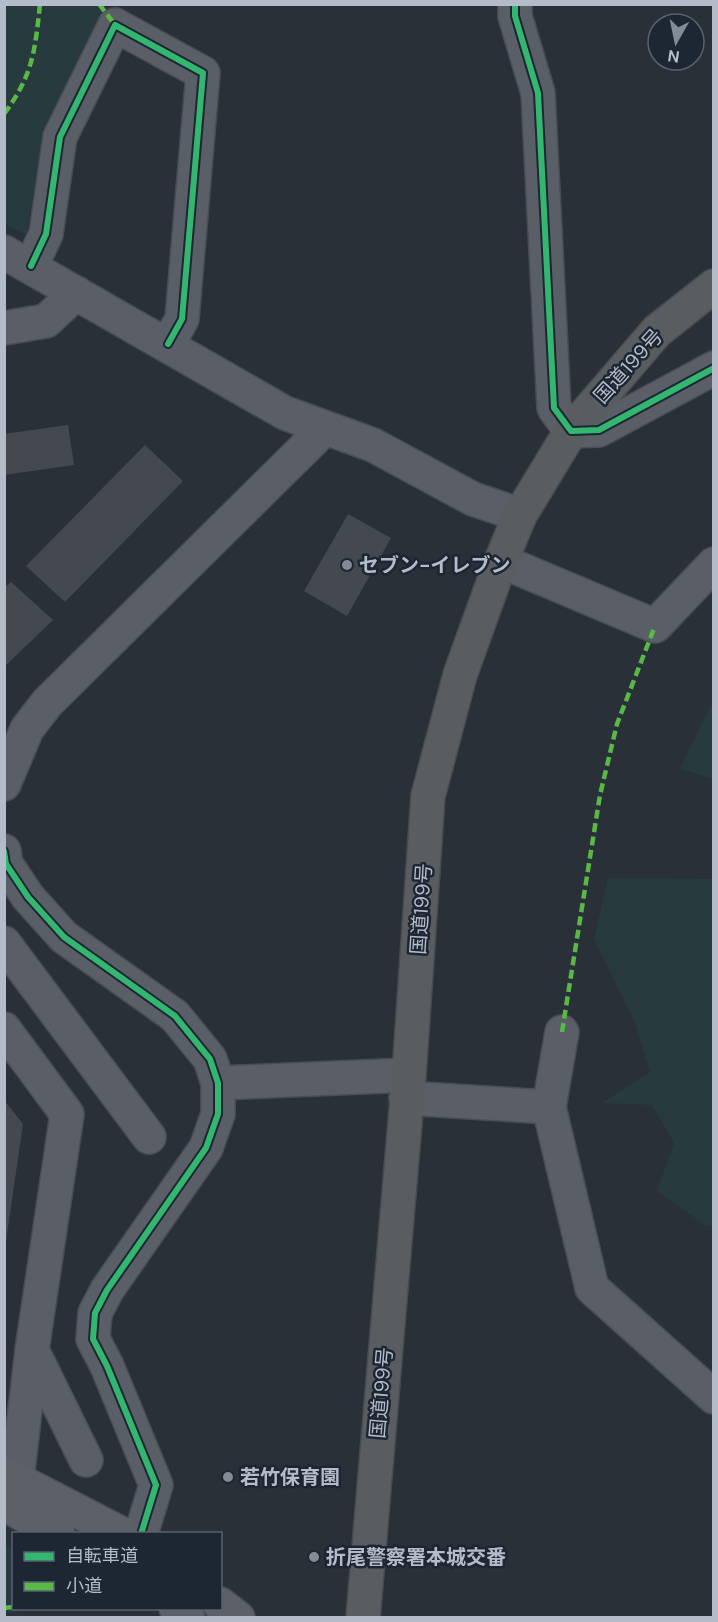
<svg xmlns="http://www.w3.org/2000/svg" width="718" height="1622" viewBox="0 0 718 1622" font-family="'DM Sans','Noto Sans JP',sans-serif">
<rect width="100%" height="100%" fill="#2a3038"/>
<!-- green -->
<g fill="#273a3e">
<polygon points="4,5 105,5 40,156 26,235 5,224"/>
<polygon points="713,700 713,779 680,769"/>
<polygon points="608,878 713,879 713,1225 706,1226 657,1191 674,1143 652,1105 602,1103 650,1072 635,1022 594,939"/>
<polygon points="5,1545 13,1549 14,1608 37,1609 5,1614"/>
</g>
<!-- building -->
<g fill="#444950">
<polygon points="68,425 74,465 4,475 4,434"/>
<polygon points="145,445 183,481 65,602 26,566"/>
<polygon points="348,514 391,538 347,616 304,591"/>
<polygon points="11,582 53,620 4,667 4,588"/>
<polygon points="4,1100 23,1124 6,1241 4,1241"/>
</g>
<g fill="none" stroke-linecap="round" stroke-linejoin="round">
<defs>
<g id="minor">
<polyline points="515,4 515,16 538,93 554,408 571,431 599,430 714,368"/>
<polyline points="4,252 285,413 373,445 473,499 520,515"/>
<polyline points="31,266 46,234 60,137 115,25 203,73 182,319 168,344"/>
<polyline points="4,328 46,321 76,293"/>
<polyline points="501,561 655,626 714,564"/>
<polyline points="4,784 27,729 47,703 325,428"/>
<polyline points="4,851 6,864 28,897 64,937 175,1016 210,1059 218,1083 218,1114 206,1148 107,1290 95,1313 93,1339 107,1366 156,1485 141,1534"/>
<polyline points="4,943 149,1137"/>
<polyline points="4,1029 67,1114 32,1350 17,1479 4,1495"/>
<polyline points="218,1083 409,1075"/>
<polyline points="406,1098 549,1107 592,1288 714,1397"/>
<polyline points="549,1107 562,1032"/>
<polyline points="32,1350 86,1460"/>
</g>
<g id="major">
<polyline points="4,1473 122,1534"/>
<polyline points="4,1504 58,1534"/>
<polyline points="220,1604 238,1618"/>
<polyline points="176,1608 188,1618"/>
</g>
<polyline id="highway" points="363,1618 409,1075 428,796 460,675 501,561 520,515 571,431 657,331 714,286"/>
</defs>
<!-- minor casing -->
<use href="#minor" stroke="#484c53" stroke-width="36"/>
<!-- major casing -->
<use href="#major" stroke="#484c55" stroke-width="36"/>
<!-- highway casing -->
<use href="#highway" stroke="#474c53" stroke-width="36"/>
<!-- minor -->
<use href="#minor" stroke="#5a5e66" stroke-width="33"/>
<!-- major -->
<use href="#major" stroke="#5c6168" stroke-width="33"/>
<!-- highway -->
<use href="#highway" stroke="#5a5d60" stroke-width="33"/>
<!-- quiet -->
<g stroke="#58b947" stroke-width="4.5" stroke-dasharray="9 4.5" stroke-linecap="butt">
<polyline points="99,4 115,25"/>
<path d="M4 114C33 75 35 51 40 4"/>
<polyline points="562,1032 600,795 617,724 655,626"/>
<polyline points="4,1608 14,1607"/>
</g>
<defs>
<g id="cycleway">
<polyline points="515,4 515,16 538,93 554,408 571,431 599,430 714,368"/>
<polyline points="31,266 46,234 60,137 115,25 203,73 182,319 168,344"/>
<polyline points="4,851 6,864 28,897 64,937 175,1016 210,1059 218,1083 218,1114 206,1148 107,1290 95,1313 93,1339 107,1366 156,1485 141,1534"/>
</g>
</defs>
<!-- cycleway casing -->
<use href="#cycleway" stroke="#1d2633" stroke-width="10"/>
<!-- cycleway -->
<use href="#cycleway" stroke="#33b770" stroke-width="6"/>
</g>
<!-- markers -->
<g fill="#848b96" stroke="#1d2633" stroke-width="2">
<circle cx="347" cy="565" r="6"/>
<circle cx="228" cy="1477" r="6"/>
<circle cx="314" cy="1557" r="6"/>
</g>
<g text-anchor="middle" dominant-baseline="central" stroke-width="5" stroke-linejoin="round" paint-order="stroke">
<!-- street labels -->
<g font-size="20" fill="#b4bcc9" stroke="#1d2633">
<text transform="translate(628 366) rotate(-48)">国道199号</text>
<text transform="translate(421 909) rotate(-86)">国道199号</text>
<text transform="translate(381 1393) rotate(-85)">国道199号</text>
</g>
<!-- poi labels -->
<g font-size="20" font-weight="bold" fill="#b4bcc9" stroke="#1d2633" text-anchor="start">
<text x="359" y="565">セブン-イレブン</text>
<text x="240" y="1477">若竹保育園</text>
<text x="326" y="1557">折尾警察署本城交番</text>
</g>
</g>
<!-- border -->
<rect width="718" height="1622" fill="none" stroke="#b4bcc9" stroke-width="12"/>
<!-- legend -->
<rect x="12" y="1532" width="210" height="78" fill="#1d2633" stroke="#59626f" stroke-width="1.5"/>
<rect x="24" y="1552" width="30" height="9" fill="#33b770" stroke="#59626f" stroke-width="1.5"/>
<text x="66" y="1562" font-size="18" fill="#b4bcc9">自転車道</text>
<rect x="24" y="1582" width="30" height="9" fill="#58b947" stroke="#59626f" stroke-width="1.5"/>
<text x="66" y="1592" font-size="18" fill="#b4bcc9">小道</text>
<!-- north arrow -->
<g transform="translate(676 42) rotate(189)"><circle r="28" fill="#1d2633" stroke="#59626f" stroke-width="1.5"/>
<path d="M0-4.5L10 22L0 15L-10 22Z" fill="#848b96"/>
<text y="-9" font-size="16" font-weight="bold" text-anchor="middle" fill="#b4bcc9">N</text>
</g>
</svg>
